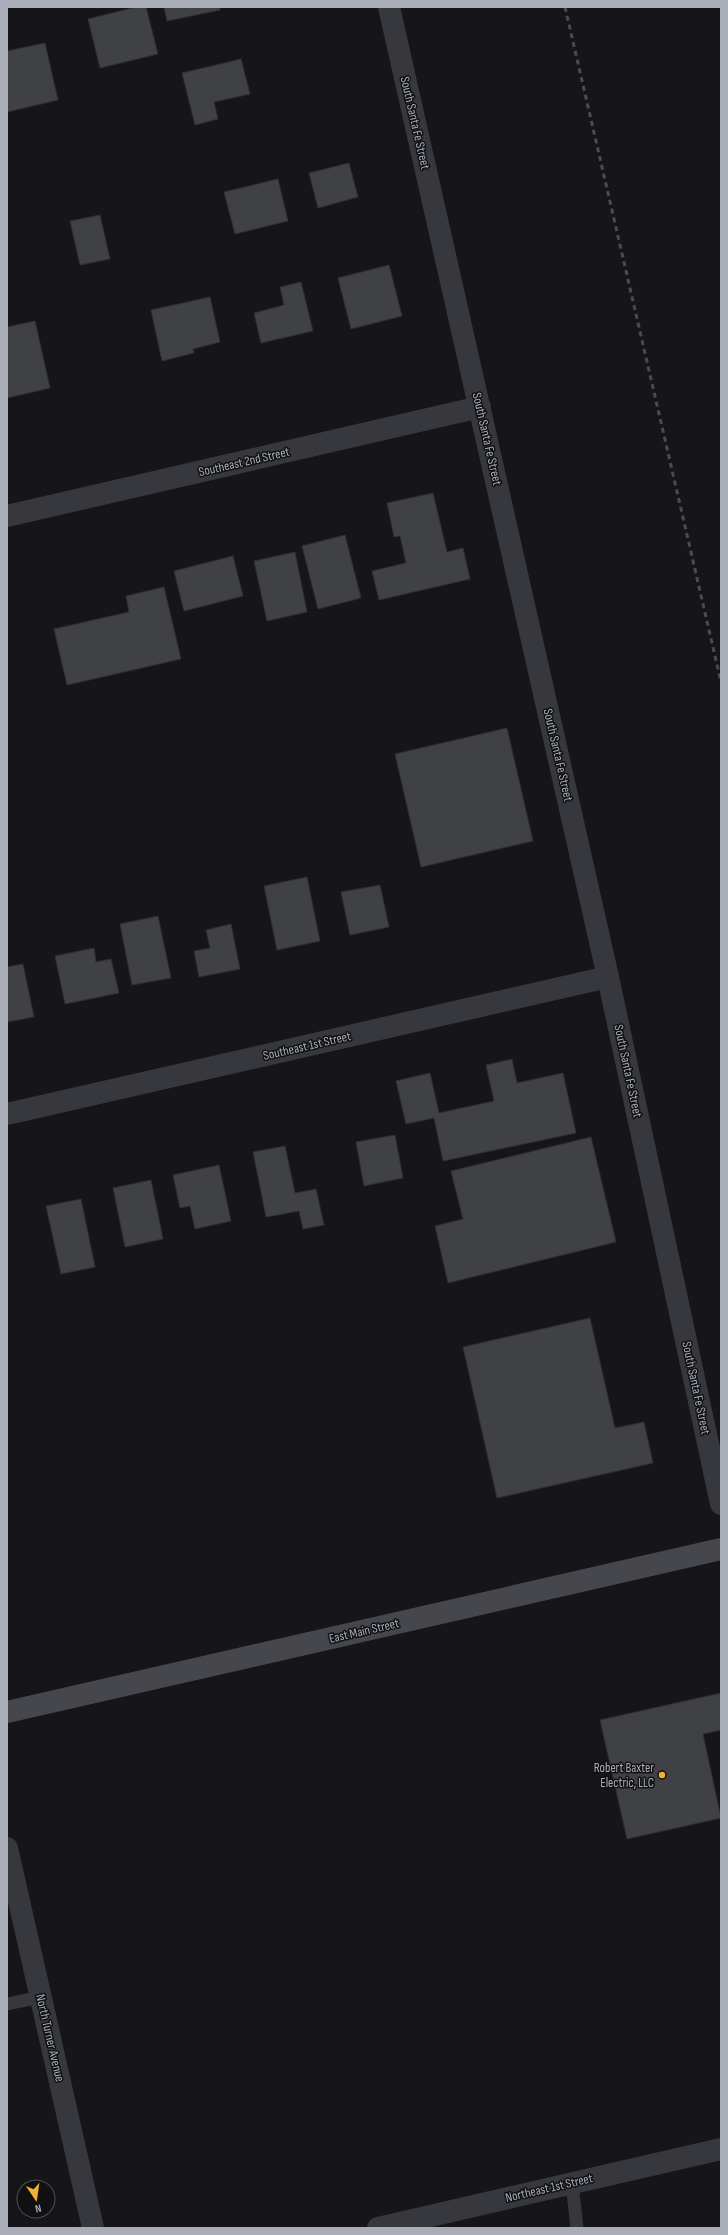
<svg xmlns="http://www.w3.org/2000/svg" width="728" height="2235" viewBox="0 0 728 2235" font-family="'Sofia Sans Condensed',sans-serif">
<rect width="100%" height="100%" fill="#161618"/>
<!-- building -->
<g fill="#404145" stroke="#303034">
<polygon points="136,7 146,7 158,54 100,68 88,19"/>
<polygon points="164,7 220,7 220,10 167,21"/>
<polygon points="45,43 58,100 7,112 7,51"/>
<polygon points="241,59 250,94 214,102 218,119 195,125 182,73"/>
<polygon points="349,163 358,197 318,208 309,173"/>
<polygon points="278,179 288,221 235,234 224,192"/>
<polygon points="100,215 110,259 80,265 70,221"/>
<polygon points="389,265 402,316 351,329 338,278"/>
<polygon points="301,282 313,331 261,343 254,313 284,305 280,287"/>
<polygon points="210,297 220,342 193,349 194,353 162,361 151,310"/>
<polygon points="35,321 50,388 7,398 7,327"/>
<polygon points="433,493 447,552 463,548 470,579 379,600 372,571 406,563 400,536 394,537 387,503"/>
<polygon points="345,535 361,598 318,609 302,546"/>
<polygon points="295,552 307,612 267,621 254,561"/>
<polygon points="233,556 243,596 184,611 174,571"/>
<polygon points="164,587 181,659 67,685 54,629 129,612 126,596"/>
<polygon points="507,728 533,841 421,867 395,754"/>
<polygon points="307,877 320,941 277,950 264,886"/>
<polygon points="380,885 389,927 350,935 341,892"/>
<polygon points="158,916 171,978 132,985 120,924"/>
<polygon points="231,924 240,969 199,977 194,951 210,948 206,930"/>
<polygon points="94,948 96,962 111,959 119,993 65,1004 55,956"/>
<polygon points="23,964 34,1017 7,1022 7,967"/>
<polygon points="512,1059 517,1083 563,1073 576,1133 443,1161 434,1118 406,1124 396,1081 430,1073 439,1113 494,1101 486,1065"/>
<polygon points="395,1135 403,1178 364,1186 356,1142"/>
<polygon points="591,1137 616,1242 448,1283 435,1226 463,1219 451,1171"/>
<polygon points="285,1146 295,1193 316,1189 324,1225 303,1229 299,1211 266,1217 253,1152"/>
<polygon points="219,1165 231,1221 195,1229 190,1206 180,1208 173,1175"/>
<polygon points="151,1180 163,1239 125,1247 113,1188"/>
<polygon points="81,1199 95,1267 61,1274 46,1206"/>
<polygon points="590,1318 615,1428 644,1422 653,1463 497,1498 463,1347"/>
<polygon points="721,1693 721,1730 703,1734 721,1818 627,1839 600,1720"/>
</g>
<g fill="none" stroke-linecap="round" stroke-linejoin="round">
<!-- service -->
<g stroke="#37383d" stroke-width="13">
<polyline points="7,2004 41,1997"/>
<polyline points="572,2183 577,2228"/>
</g>
<!-- minor -->
<g stroke="#37383d" stroke-width="22">
<polyline points="389,7 608,977 721,1504"/>
<polyline points="7,516 480,407"/>
<polyline points="7,1114 608,977"/>
<polyline points="7,1848 93,2228"/>
<polyline points="378,2228 721,2149"/>
</g>
<!-- secondary -->
<polyline stroke="#45474d" stroke-width="22" points="7,1712 721,1549"/>
<!-- rail -->
<polyline stroke="#4a4c52" stroke-width="3" stroke-dasharray="5 4" stroke-linecap="butt" points="565,7 721,682"/>
</g>
<!-- markers -->
<circle fill="#f2b134" stroke="#111113" stroke-width="1.5" cx="662" cy="1775" r="4"/>
<g text-anchor="middle" dominant-baseline="central" stroke-width="3" stroke-linejoin="round" paint-order="stroke">
<!-- street labels -->
<g font-size="13" fill="#a8adb8" stroke="#111113">
<text transform="translate(415 123) rotate(77)">South Santa Fe Street</text>
<text transform="translate(487 439) rotate(77)">South Santa Fe Street</text>
<text transform="translate(244 462) rotate(-13)">Southeast 2nd Street</text>
<text transform="translate(558 755) rotate(77)">South Santa Fe Street</text>
<text transform="translate(307 1046) rotate(-13)">Southeast 1st Street</text>
<text transform="translate(628 1071) rotate(78)">South Santa Fe Street</text>
<text transform="translate(696 1388) rotate(78)">South Santa Fe Street</text>
<text transform="translate(364 1631) rotate(-13)">East Main Street</text>
<text transform="translate(50 2038) rotate(77)">North Turner Avenue</text>
<text transform="translate(549 2188) rotate(-13)">Northeast 1st Street</text>
</g>
<!-- poi labels -->
<g font-size="13" fill="#a8adb8" stroke="#111113" text-anchor="end">
<text x="654" y="1768">Robert Baxter<tspan x="654" dy="15">Electric, LLC</tspan></text>
</g>
</g>
<!-- border -->
<rect width="728" height="2235" fill="none" stroke="#a8adb8" stroke-width="16"/>
<!-- north arrow -->
<g transform="translate(36 2199) rotate(167)"><circle r="19" fill="#111113" stroke="#4d4f55"/>
<path d="M0-3L7 15L0 10L-7 15Z" fill="#f2b134"/>
<text y="-6" font-size="11" font-weight="bold" text-anchor="middle" fill="#a8adb8">N</text>
</g>
</svg>
